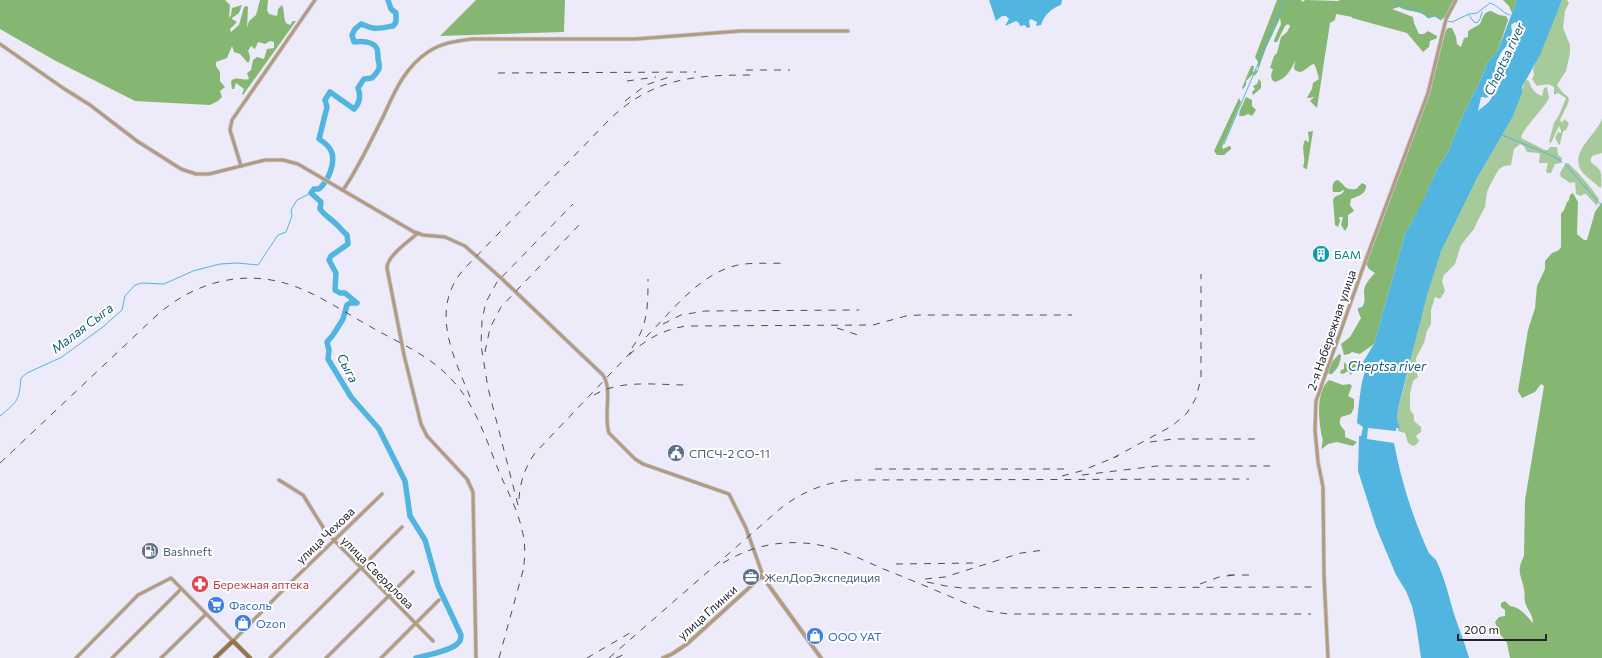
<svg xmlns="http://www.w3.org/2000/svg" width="1602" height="658" viewBox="0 0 1602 658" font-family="Commissioner,sans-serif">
<rect width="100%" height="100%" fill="#edebfa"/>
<!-- green -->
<g fill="#a7ca9a">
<path d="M1562 0H1567L1569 3 1565 11 1563 28 1570 45V53L1566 71 1557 85 1563 93 1568 97 1569 101 1560 120 1562 123 1564 119 1569 123 1566 130 1563 131 1560 144 1559 145 1555 138 1558 132 1561 133V130L1559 126 1551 143 1549 142 1554 123 1559 115 1566 98 1558 93 1554 95V87C1548 83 1543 85 1537 86L1532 79 1534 75 1533 69Z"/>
<path d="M1526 80 1529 81C1531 88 1534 93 1542 96L1544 88 1547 87 1549 98C1544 109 1522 129 1521 138L1545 150H1548L1550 147H1557L1558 155 1562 158 1561 163 1555 164 1551 173H1547L1546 171 1548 163H1539L1540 155 1539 153 1527 152 1524 146 1520 144 1514 149 1511 165 1504 166 1499 169 1491 183 1487 192 1485 207 1478 220 1474 229 1461 245 1455 264 1444 275 1442 281 1445 291 1440 299 1435 297 1431 310V324L1427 331 1424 343 1416 358V370L1418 377 1413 381 1410 393V410L1414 415V421L1421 427V432L1416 436 1419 441 1416 445 1413 446 1408 443 1405 433 1398 431V428H1400L1397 419 1398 409C1414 357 1420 302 1441 251 1459 204 1487 163 1511 119 1517 107 1520 92 1526 80Z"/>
<path d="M1602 119V153L1592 156C1588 164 1594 163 1599 169 1602 173 1602 182 1601 188L1599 187C1594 182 1589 179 1584 174 1566 154 1595 137 1602 119Z"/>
<path d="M1566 163H1568C1579 173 1590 186 1599 199L1597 206 1586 194H1584L1581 196 1576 194 1575 182 1570 183 1561 177 1560 173Z"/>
</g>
<!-- forest -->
<g fill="#86b772">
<path d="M0 0H225L230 5 229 18 231 15 232 8 242 5 239 13 232 18V19L237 22 230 29 231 32 239 25 244 7 247 6 248 7 247 28 249 21 256 15 260 0H268L267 10 269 14 277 16 278 9 282 5C285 11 283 17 286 23L290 25 293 21H296L243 95 242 94 244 89 236 83 234 89H232L231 82 232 80C238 76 243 81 249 79L247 73 251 70 253 60 257 57 264 59 267 49 274 48V42L270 41 265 44 258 42 255 49 251 46 248 51C250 54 251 60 248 63L240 54 234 52 232 46 227 58 216 62V66L220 72V81L225 87 220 91 222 97 218 101 210 105 135 101 54 60 0 29Z"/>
<polygon points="476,0 565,0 564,32 440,36"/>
<path d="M1277 0H1301L1303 2 1305 0 1338 1 1340 0H1456L1447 15 1441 20 1435 16 1428 18C1419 9 1409 13 1399 7L1392 9 1413 17 1414 23 1419 34H1424L1428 31 1437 36V38L1430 41 1429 47 1423 52 1407 33 1352 18V17L1336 14 1335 20 1330 23 1317 108 1310 101 1314 97 1309 98H1307L1312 89 1313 83 1319 79 1316 68 1314 64C1306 66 1303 77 1294 69L1295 61C1291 70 1286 79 1275 82L1272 80 1271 75 1273 69 1270 68 1274 56 1277 53 1281 37 1287 32 1290 26 1288 24 1285 26 1277 42H1274V40L1281 24 1280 18 1266 48 1257 73 1254 76 1253 74 1246 81V85L1243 89 1242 88 1251 66H1254L1253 73 1258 69V62L1255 57Z"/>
<polygon points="1503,0 1517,0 1512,13 1509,6"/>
<path d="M1491 11 1499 15 1506 16 1508 20 1498 50 1488 62 1479 83 1463 115 1448 152 1437 169 1424 200 1405 234 1374 344 1360 354 1352 352 1349 354 1344 355 1341 344 1350 337 1361 318 1358 311V308L1362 307C1366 301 1364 297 1364 290 1365 284 1371 277 1375 273L1369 269 1365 262 1428 93 1446 30 1448 28H1452L1456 37 1457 44 1461 47 1464 38 1468 37V31L1480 24C1483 18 1483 12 1491 11Z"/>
<polygon points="1259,79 1261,82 1261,88 1253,95 1252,92 1255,89 1253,86 1257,84"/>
<polygon points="1246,97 1252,100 1252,106 1256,110 1252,116 1248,114 1244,116 1239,116 1240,110"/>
<polygon points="1239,98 1241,102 1222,147 1223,149 1229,146 1231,147 1231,149 1224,155 1217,155 1214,151"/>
<path d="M1313 131 1307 169H1306L1303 167C1307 157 1300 150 1305 140L1308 142 1309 141 1308 132Z"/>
<path d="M1338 180C1346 186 1344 190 1356 189L1362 183 1366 185C1367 194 1358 196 1351 199L1350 205 1354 211 1348 215V226L1345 231 1341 225 1343 217H1339L1340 221 1338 227 1335 225 1333 200C1335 194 1342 196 1344 191L1343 190 1340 192H1333C1332 187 1332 181 1338 180Z"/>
<path d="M1573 193 1578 202 1577 234 1584 240H1587L1595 212 1602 202V658H1510L1507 643 1500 634 1495 622 1499 617 1505 616V610L1501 607V603L1505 601 1510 606C1520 607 1527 616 1533 623 1533 614 1527 610 1525 602 1524 598 1525 594 1524 589 1521 574 1516 572 1524 556L1525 500 1544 386 1541 384 1535 392 1522 398 1518 391 1528 330 1535 308 1537 286 1545 269V261L1552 253 1559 250 1561 247V214L1564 210 1567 202 1569 200 1570 195Z"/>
<path d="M1339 354 1341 355C1340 364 1338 368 1332 374H1329L1328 372 1332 362Z"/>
<polygon points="1361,361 1359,370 1355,367 1351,375 1348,371 1343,374 1340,373 1341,370 1344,369 1344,362 1349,367 1353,364"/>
<path d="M1329 380 1343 385 1350 384 1352 386 1348 396 1354 399V408L1351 414 1341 417C1338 424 1341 426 1345 431V437L1357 442 1353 446 1337 442 1328 444 1322 449C1321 445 1324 441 1322 437 1319 422 1315 392 1329 380Z"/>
</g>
<!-- water -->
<g fill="#52b5df" fill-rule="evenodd">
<path d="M989 0H1062L1061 5C1052 8 1044 15 1041 25L1036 26 1037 22 1031 19 1029 21 1030 27 1027 28 1025 25 1020 26 1019 23 1016 21 1005 26 1009 19 1006 16H1002L996 21Z"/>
<path d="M1517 0H1562L1540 55 1522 87V93L1512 118 1476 180 1441 251 1427 295 1398 409 1397 419 1400 428H1396V431L1368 428 1367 439 1394 443C1401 480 1412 516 1428 551 1429 555 1435 557 1437 562 1445 579 1449 597 1454 614 1459 629 1465 643 1469 658H1421L1416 624 1412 606 1406 591 1396 575 1376 527 1358 471 1359 439V436H1361L1363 427 1357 423C1359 404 1360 385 1366 368L1363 362 1374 344 1405 234 1424 199 1437 169 1448 152 1463 115 1479 83 1488 62 1498 50ZM1515 22 1518 24 1516 35 1514 37 1511 52 1504 65 1500 84 1495 91 1490 93 1488 91 1485 93V89L1490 83 1493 86 1495 83 1492 73 1496 72 1495 68C1498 59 1500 51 1508 45L1512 32 1511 25ZM1493 94C1491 103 1483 106 1478 111L1481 97H1484L1486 98 1490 95Z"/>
</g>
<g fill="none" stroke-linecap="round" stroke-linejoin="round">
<!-- stream -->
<g stroke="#52b5df" stroke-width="1">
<polyline points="1394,0 1405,7 1424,13 1428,18 1435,16 1441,20"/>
<polyline points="1469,15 1474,22 1477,23 1480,19 1482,12"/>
<path d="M1447 21 1452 22 1469 14 1477 13 1490 3C1498 5 1502 13 1510 15"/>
<polyline points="1502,135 1555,157 1562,162"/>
<polyline points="1224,144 1285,0"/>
<polyline points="1565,164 1602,206"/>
<path d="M0 416C18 401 19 401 21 378L27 373 62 357 104 326 122 310 125 296 135 285 142 283 164 284 193 271 220 264 237 263 258 265 278 235 286 232 292 216 291 210 297 200 311 193"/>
</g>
<!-- river -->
<path stroke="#52b5df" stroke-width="5.5" d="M388 0 391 9 396 13V22L393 26C387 27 379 29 373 28 369 28 365 25 361 24L355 29 352 35 354 42C361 41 374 41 377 49 378 52 378 56 378 59 381 69 379 70 372 78L364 79 358 88C361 96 360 103 354 109L330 92 325 100 327 107 319 139C324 142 330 147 332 153 335 165 328 181 319 189H314L311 193 321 202 320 209C325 216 330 218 335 223 340 227 342 231 347 235L348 244 331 256 329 260 336 273 335 290 340 293H345L357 303H350L347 305 343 319 333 335 327 342 329 350 328 359 351 397 379 429 405 481 410 516 425 540 438 586 461 635C461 639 460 642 457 644 450 651 427 655 416 658"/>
<defs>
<g id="minor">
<path d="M0 44 63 88 90 105 137 141 181 169 196 174H209L265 160H283L298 164 414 232 423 235 445 237 465 246 501 278 603 375C613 390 603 415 609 433L635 459 643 464 729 494 746 528 762 573V576"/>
<polyline points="241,166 230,130 232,120 315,0"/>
<path d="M343 190C359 167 370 142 383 117 394 93 404 68 428 52 441 43 456 41 472 39H636L740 31H848"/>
<path d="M418 233C408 242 387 256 387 268L404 355 421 424 427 436 467 479 473 492 476 658"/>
<polyline points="279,480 303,495 326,532 433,641"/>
<polyline points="76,658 138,595 171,578 233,641 288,585 382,494"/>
<polyline points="112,658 181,589"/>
<polyline points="161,658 206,614"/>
<polyline points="270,658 402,527"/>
<polyline points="326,658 413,572"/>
<polyline points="381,658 439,600"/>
<polyline points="1328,658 1324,576 1323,487 1318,462 1315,430 1316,401 1365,262 1428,93 1446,19 1456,0"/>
</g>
<polyline id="tertiary" points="663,658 672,654 687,644 762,576 821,658"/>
<polyline id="secondary" points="215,658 233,641 250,658"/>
</defs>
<!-- minor casing -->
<use href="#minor" stroke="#c9c7d6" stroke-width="4.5"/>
<!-- tertiary casing -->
<use href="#tertiary" stroke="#c9c7d6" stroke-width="5"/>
<!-- secondary casing -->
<use href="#secondary" stroke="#c9c7d6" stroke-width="5.5"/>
<!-- minor -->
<use href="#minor" stroke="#b39b7e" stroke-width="3"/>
<!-- tertiary -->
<use href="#tertiary" stroke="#b39b7e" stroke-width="3.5"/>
<!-- secondary -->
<use href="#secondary" stroke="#967448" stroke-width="4"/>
<!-- rail -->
<g stroke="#504d5b" stroke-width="1" stroke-dasharray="7 7" stroke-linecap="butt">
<polyline points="746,70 790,70"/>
<polyline points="498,73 696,72"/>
<polyline points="627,81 656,77"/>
<polyline points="625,101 646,85 672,76"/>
<polyline points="663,324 681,315 705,311 859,310"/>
<polyline points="837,328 861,336"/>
<path d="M646 337C672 311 700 273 738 265 753 262 769 264 784 263"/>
<path d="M632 348C648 325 648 307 648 279"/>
<polyline points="485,352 490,328 501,307 580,224"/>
<path d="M629 355C646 339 664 329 687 326L873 325 906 316 919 315H1072"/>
<path d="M594 395C620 379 657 385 687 385"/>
<path d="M470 397C453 355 429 309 464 269L609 120C653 77 696 75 753 75"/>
<polyline points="1150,442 1173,439 1260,439"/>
<polyline points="1113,458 1172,426 1187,413 1196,398 1201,378 1201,274"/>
<path d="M0 463 156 316C194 282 244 268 294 286 321 296 346 313 371 327 399 343 431 356 452 380 476 405 487 442 500 474 508 492 518 511 522 530 526 544 525 558 523 572"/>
<polyline points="875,469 1069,469"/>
<polyline points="1082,475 1157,466 1270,466"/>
<polyline points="1062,476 1081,471 1118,456"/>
<path d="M519 499C520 482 525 467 535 453L632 351"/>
<polyline points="518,505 488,388 481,345 482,320 486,302 497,282 573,204"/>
<path d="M723 563C757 542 797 537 835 549 852 554 869 563 886 570 914 581 942 593 970 605L987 611 1008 614H1311"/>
<polyline points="896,564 976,563"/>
<polyline points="1228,575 1252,575"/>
<polyline points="925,579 945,577 1021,553 1044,550"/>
<polyline points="927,582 946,586 962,588 1312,587"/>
<polyline points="1200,584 1219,577 1234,575"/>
<polyline points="499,658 524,567"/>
<polyline points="587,658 635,630"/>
<path d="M609 658 781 508C803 491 830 480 858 480L1249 479"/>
<polyline points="616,658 625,654"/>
</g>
</g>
<!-- icons -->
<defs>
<symbol id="building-disc" viewBox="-11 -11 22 22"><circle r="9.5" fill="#0f9aa8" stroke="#fff"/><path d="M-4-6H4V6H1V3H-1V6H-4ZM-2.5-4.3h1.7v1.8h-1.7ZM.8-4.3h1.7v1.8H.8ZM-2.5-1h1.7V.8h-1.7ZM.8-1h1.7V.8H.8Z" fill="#fff"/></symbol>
<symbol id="civic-disc" viewBox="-11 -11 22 22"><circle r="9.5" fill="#5c6f8a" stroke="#fff"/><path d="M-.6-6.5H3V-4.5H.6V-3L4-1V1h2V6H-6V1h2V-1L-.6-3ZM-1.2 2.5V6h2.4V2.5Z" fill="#fff"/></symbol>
<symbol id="fuel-disc" viewBox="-11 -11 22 22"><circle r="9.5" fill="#5c6f8a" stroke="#fff"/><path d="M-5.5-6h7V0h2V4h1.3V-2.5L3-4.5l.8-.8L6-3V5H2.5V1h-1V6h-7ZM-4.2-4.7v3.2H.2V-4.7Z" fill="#fff"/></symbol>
<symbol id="office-disc" viewBox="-11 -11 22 22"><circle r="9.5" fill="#5c6f8a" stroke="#fff"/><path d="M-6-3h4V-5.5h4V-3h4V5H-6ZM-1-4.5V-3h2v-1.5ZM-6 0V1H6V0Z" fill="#fff"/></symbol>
<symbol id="pharmacy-disc" viewBox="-11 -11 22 22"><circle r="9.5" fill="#e0444e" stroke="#fff"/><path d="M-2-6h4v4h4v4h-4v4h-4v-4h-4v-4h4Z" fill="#fff"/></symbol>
<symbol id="supermarket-disc" viewBox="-11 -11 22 22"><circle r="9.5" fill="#3f7fe0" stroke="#fff"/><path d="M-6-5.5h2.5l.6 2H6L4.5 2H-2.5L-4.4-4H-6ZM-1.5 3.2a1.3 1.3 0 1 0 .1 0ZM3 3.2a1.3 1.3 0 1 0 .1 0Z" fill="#fff"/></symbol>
<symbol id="shop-disc" viewBox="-11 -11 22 22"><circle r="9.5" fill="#3f7fe0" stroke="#fff"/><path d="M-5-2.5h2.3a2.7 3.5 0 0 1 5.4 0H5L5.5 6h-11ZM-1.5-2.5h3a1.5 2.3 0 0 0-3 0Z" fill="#fff"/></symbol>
</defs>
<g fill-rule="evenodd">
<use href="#building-disc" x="1311" y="244" width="20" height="20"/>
<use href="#civic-disc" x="666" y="443" width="20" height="20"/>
<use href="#fuel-disc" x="140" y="541" width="20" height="20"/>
<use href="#office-disc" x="741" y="567" width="20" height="20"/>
<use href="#pharmacy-disc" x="190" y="574" width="20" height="20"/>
<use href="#supermarket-disc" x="206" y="595" width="20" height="20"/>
<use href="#shop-disc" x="233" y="613" width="20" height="20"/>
<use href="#shop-disc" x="805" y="626" width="20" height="20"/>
</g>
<g text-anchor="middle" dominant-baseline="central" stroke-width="4" stroke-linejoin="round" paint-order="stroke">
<!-- culture labels -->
<g font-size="12" fill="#0d838f" stroke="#fff" text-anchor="start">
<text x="1334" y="254">БАМ</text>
</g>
<!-- street labels -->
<g font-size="12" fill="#262331" stroke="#fff">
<text transform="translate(1331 330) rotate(-71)">2-я Набережная улица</text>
<text transform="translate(325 535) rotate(-44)">улица Чехова</text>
<text transform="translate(378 572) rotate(45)">улица Свердлова</text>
<text transform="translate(707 612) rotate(-42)">улица Глинки</text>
</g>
<!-- service labels -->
<g font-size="12" fill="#4e5e75" stroke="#fff" text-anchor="start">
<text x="689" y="453">СПСЧ-2 СО-11</text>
<text x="163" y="551">Bashneft</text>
<text x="764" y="577">ЖелДорЭкспедиция</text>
</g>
<!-- health labels -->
<g font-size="12" fill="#be3a42" stroke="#fff" text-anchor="start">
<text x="213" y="584">Бережная аптека</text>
</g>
<!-- shop labels -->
<g font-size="12" fill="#366cbe" stroke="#fff" text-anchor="start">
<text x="229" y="605">Фасоль</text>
<text x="256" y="623">Ozon</text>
<text x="828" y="636">ООО УАТ</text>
</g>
<!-- water labels -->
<g font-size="13" font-style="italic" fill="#13607d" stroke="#fff">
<text transform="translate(1504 59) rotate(-65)">Cheptsa river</text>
<text transform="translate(82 328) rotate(-37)">Малая Сыга</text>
<text x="1387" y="366">Cheptsa river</text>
<text transform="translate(348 368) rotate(63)">Сыга</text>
</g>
</g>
<!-- scale -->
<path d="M1458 634v6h88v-6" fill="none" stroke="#262331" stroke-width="2"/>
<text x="1464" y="634" font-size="12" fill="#262331" stroke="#ffffff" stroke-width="3" paint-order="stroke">200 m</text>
</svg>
